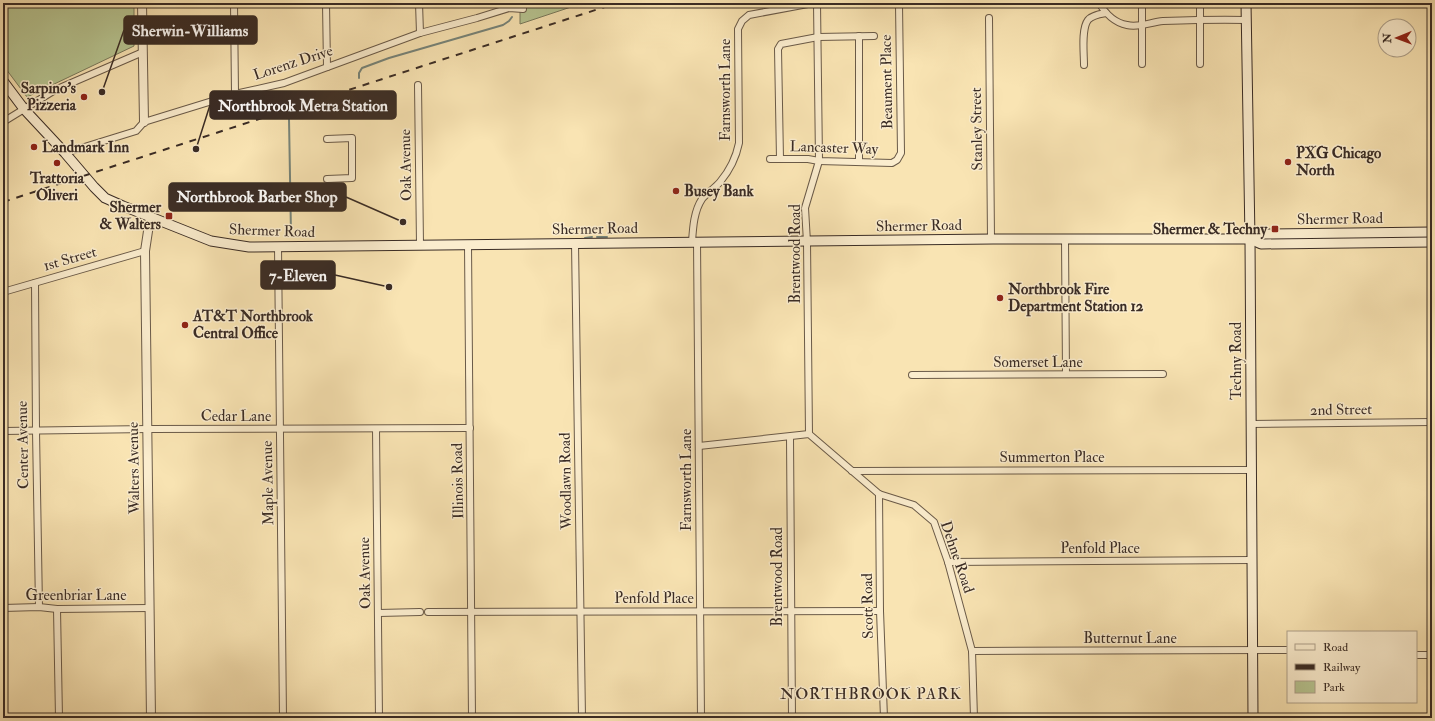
<svg xmlns="http://www.w3.org/2000/svg" width="1435" height="721" viewBox="0 0 1435 721" font-family="'IM FELL Double Pica',serif">
<rect width="100%" height="100%" fill="#f9e4b3"/>
<filter id="stains"><feTurbulence type="fractalNoise" baseFrequency=".005" numOctaves="4"/><feColorMatrix values="0 0 0 0 .2 0 0 0 0 .09 0 0 0 0 .02 0 0 0 .5 -.17"/></filter>
<radialGradient id="worn" r=".72"><stop offset=".6" stop-color="#630" stop-opacity="0"/><stop offset="1" stop-color="#630" stop-opacity=".3"/></radialGradient>
<!-- green -->
<g fill="#b7c591" stroke="#78785b">
<polygon points="3,3 134,3 134,46 27,97 3,65"/>
<polygon points="520,3 583,3 520,24"/>
</g>
<g fill="none" stroke-linecap="round" stroke-linejoin="round">
<!-- stream -->
<g stroke="#76847a" stroke-width="2">
<polyline points="359,78 359,73 362,68 389,58 503,25 509,21 512,17"/>
<polyline points="289,119 291,234"/>
<polyline points="597,237 607,237"/>
<polyline points="585,238 592,237"/>
</g>
<defs>
<g id="minor">
<polyline points="234,3 235,94"/>
<polyline points="326,3 327,67"/>
<polyline points="419,3 420,33"/>
<path d="M1099 3C1105 13 1115 23 1127 25 1139 28 1151 22 1163 21 1191 20 1219 19 1246 20"/>
<polyline points="1142,3 1142,64"/>
<polyline points="1200,3 1200,64"/>
<polyline points="989,18 991,239"/>
<polyline points="859,36 859,162"/>
<path d="M1084 65C1084 53 1081 29 1088 20 1092 15 1100 14 1106 13"/>
<polyline points="418,85 420,245"/>
<polyline points="3,122 55,90 143,52"/>
<polyline points="327,139 352,138 352,178 327,179"/>
<polyline points="65,153 136,131 144,122 235,94 284,83 420,33 477,18 509,8 523,9"/>
<polyline points="770,159 808,159 819,161 892,163 897,160 901,153 899,4 897,3"/>
<polyline points="780,159 778,49 781,44 818,37 874,36"/>
<polyline points="1065,239 1066,374"/>
<polyline points="697,241 701,718"/>
<path d="M692 242C693 227 694 211 702 199 707 193 715 188 720 182 730 170 736 158 739 143L738 29 742 21 749 15 813 3"/>
<polyline points="575,243 582,718"/>
<polyline points="468,245 472,718"/>
<polyline points="278,247 283,718"/>
<polyline points="35,283 36,431 39,607"/>
<polyline points="3,292 145,251"/>
<polyline points="912,375 1163,374"/>
<polyline points="1251,424 1432,422"/>
<polyline points="376,429 379,718"/>
<polyline points="3,431 148,429 470,428"/>
<polyline points="809,434 807,242 805,208 819,161 817,3"/>
<polyline points="790,437 792,718"/>
<polyline points="699,446 809,434 879,494 914,505 934,522 948,562 972,651 974,718"/>
<polyline points="852,471 1251,470"/>
<polyline points="879,494 880,611 884,718"/>
<polyline points="948,562 1252,560"/>
<polyline points="3,608 39,607 57,609 149,608"/>
<polyline points="57,609 59,718"/>
<polyline points="428,612 880,611"/>
<polyline points="379,613 420,612"/>
<polyline points="972,651 1288,650"/>
<polyline points="1416,655 1432,655"/>
</g>
<g id="tertiary">
<polyline points="142,3 144,122"/>
<polyline points="150,218 145,251 151,718"/>
</g>
<g id="secondary">
<polyline points="1246,3 1250,239 1253,718"/>
<polyline points="3,81 24,109 65,153 94,187 105,198 123,206 211,241 249,247 993,239 1250,239 1261,244 1432,242"/>
<polyline points="1250,239 1262,234 1432,232"/>
</g>
</defs>
<!-- minor casing -->
<use href="#minor" stroke="#6a5a48" stroke-width="8"/>
<!-- tertiary casing -->
<use href="#tertiary" stroke="#6a5a48" stroke-width="10"/>
<!-- secondary casing -->
<use href="#secondary" stroke="#3a2c25" stroke-width="11"/>
<!-- minor -->
<use href="#minor" stroke="#fbedce" stroke-width="6"/>
<!-- tertiary -->
<use href="#tertiary" stroke="#fbedce" stroke-width="8"/>
<!-- secondary -->
<use href="#secondary" stroke="#fbedce" stroke-width="9"/>
<!-- rail -->
<polyline stroke="#3a2c25" stroke-width="2" stroke-dasharray="7 7" stroke-linecap="butt" points="3,202 617,3"/>
</g>
<!-- markers -->
<g fill="#8f2418" stroke="#fbedce" stroke-width="1.5">
<circle cx="84" cy="97" r="4"/>
<circle cx="34" cy="147" r="4"/>
<circle cx="1288" cy="162" r="4"/>
<circle cx="57" cy="163" r="4"/>
<circle cx="676" cy="191" r="4"/>
<rect x="165" y="212" width="8" height="8" rx="2"/>
<rect x="1271" y="225" width="8" height="8" rx="2"/>
<circle cx="1000" cy="298" r="4"/>
<circle cx="185" cy="325" r="4"/>
</g>
<g text-anchor="middle" dominant-baseline="central" stroke-width="3" stroke-linejoin="round" paint-order="stroke">
<!-- street labels -->
<g font-size="15" fill="#3a2c25" stroke="#fbedce">
<text transform="translate(293 63) rotate(-18)">Lorenz Drive</text>
<text transform="translate(887 82) rotate(-91)">Beaument Place</text>
<text transform="translate(725 90) rotate(-90)">Farnsworth Lane</text>
<text transform="translate(977 129) rotate(-91)">Stanley Street</text>
<text transform="translate(834 148) rotate(2)">Lancaster Way</text>
<text transform="translate(406 165) rotate(-91)">Oak Avenue</text>
<text transform="translate(1340 219) rotate(-1)">Shermer Road</text>
<text transform="translate(919 226) rotate(-1)">Shermer Road</text>
<text transform="translate(595 229) rotate(-1)">Shermer Road</text>
<text transform="translate(272 231) rotate(2)">Shermer Road</text>
<text transform="translate(795 254) rotate(-90)">Brentwood Road</text>
<text transform="translate(70 259) rotate(-16)">1st Street</text>
<text transform="translate(1236 361) rotate(-90)">Techny Road</text>
<text x="1038" y="362">Somerset Lane</text>
<text transform="translate(1341 410) rotate(-1)">2nd Street</text>
<text x="236" y="416">Cedar Lane</text>
<text transform="translate(23 445) rotate(-91)">Center Avenue</text>
<text x="1052" y="457">Summerton Place</text>
<text transform="translate(134 468) rotate(-91)">Walters Avenue</text>
<text transform="translate(686 480) rotate(-90)">Farnsworth Lane</text>
<text transform="translate(458 481) rotate(-91)">Illinois Road</text>
<text transform="translate(566 481) rotate(-91)">Woodlawn Road</text>
<text transform="translate(268 483) rotate(-91)">Maple Avenue</text>
<text x="1100" y="548">Penfold Place</text>
<text transform="translate(957 557) rotate(71)">Dehne Road</text>
<text transform="translate(365 573) rotate(-91)">Oak Avenue</text>
<text transform="translate(777 577) rotate(-90)">Brentwood Road</text>
<text x="76" y="595">Greenbriar Lane</text>
<text x="654" y="598">Penfold Place</text>
<text transform="translate(868 606) rotate(-91)">Scott Road</text>
<text x="1130" y="638">Butternut Lane</text>
</g>
<!-- poi labels -->
<g font-size="15" font-weight="bold" fill="#3a2c25" stroke="#fbedce" text-anchor="start">
<text x="76" y="88" text-anchor="end">Sarpino's<tspan x="76" dy="17">Pizzeria</tspan></text>
<text x="42" y="147">Landmark Inn</text>
<text x="1296" y="153">PXG Chicago<tspan x="1296" dy="17">North</tspan></text>
<text x="57" y="178" text-anchor="middle">Trattoria<tspan x="57" dy="17">Oliveri</tspan></text>
<text x="684" y="191">Busey Bank</text>
<text x="161" y="207" text-anchor="end">Shermer<tspan x="161" dy="17">&amp; Walters</tspan></text>
<text x="1267" y="229" text-anchor="end">Shermer &amp; Techny</text>
<text x="1008" y="289">Northbrook Fire<tspan x="1008" dy="17">Department Station 12</tspan></text>
<text x="193" y="316">AT&amp;T Northbrook<tspan x="193" dy="17">Central Office</tspan></text>
</g>
<!-- neighbourhood labels -->
<g font-size="16" letter-spacing="1" fill="#3a2c25" stroke="#fbedce">
<text x="871" y="694">NORTHBROOK PARK</text>
</g>
</g>
<!-- callouts -->
<path fill="none" stroke="#3a2c25" stroke-width="1.5" d="M102 92L124 30M196 149L210 105M403 222L346 197M389 287L335 275"/>
<g fill="#3a2c25" stroke="#fbedce" stroke-width="1.5">
<circle cx="102" cy="92" r="4"/>
<circle cx="196" cy="149" r="4"/>
<circle cx="403" cy="222" r="4"/>
<circle cx="389" cy="287" r="4"/>
</g>
<g fill="#3a2c25" stroke="#3a2c25" stroke-width="1.5">
<rect x="124" y="16" width="133" height="28" rx="4"/>
<rect x="210" y="91" width="186" height="28" rx="4"/>
<rect x="169" y="183" width="177" height="28" rx="4"/>
<rect x="261" y="261" width="74" height="28" rx="4"/>
</g>
<g font-size="16" text-anchor="middle" font-weight="bold" fill="#fff">
<text x="190" y="36">Sherwin-Williams</text>
<text x="303" y="111">Northbrook Metra Station</text>
<text x="257" y="202">Northbrook Barber Shop</text>
<text x="298" y="281">7-Eleven</text>
</g>
<!-- margin -->
<rect width="1435" height="721" fill="none" stroke="#f9e4b3" stroke-width="16"/>
<rect x="4" y="4" width="1427" height="713" fill="none" stroke="#3a2c25" stroke-width="2"/>
<rect x="8" y="8" width="1419" height="705" fill="none" stroke="#3a2c25"/>
<!-- legend -->
<rect x="1287" y="631" width="130" height="72" fill="#fbedce" stroke="#aea08a"/>
<rect x="1295" y="644" width="20" height="6" fill="#fbedce" stroke="#aea08a"/>
<text x="1323" y="651" font-size="12" fill="#3a2c25">Road</text>
<rect x="1295" y="664" width="20" height="6" fill="#3a2c25" stroke="#aea08a"/>
<text x="1323" y="671" font-size="12" fill="#3a2c25">Railway</text>
<rect x="1295" y="681" width="20" height="12" fill="#b7c591" stroke="#aea08a"/>
<text x="1323" y="691" font-size="12" fill="#3a2c25">Park</text>
<!-- north arrow -->
<g transform="translate(1397 38) rotate(269)"><circle r="19" fill="#fbedce" stroke="#aea08a"/>
<path d="M0-3L7 15L0 10L-7 15Z" fill="#8f2418"/>
<text y="-6" font-size="11" font-weight="bold" text-anchor="middle" fill="#3a2c25">N</text>
</g>
<rect width="100%" height="100%" filter="url(#stains)"/>
<rect width="100%" height="100%" fill="url(#worn)"/>
</svg>
